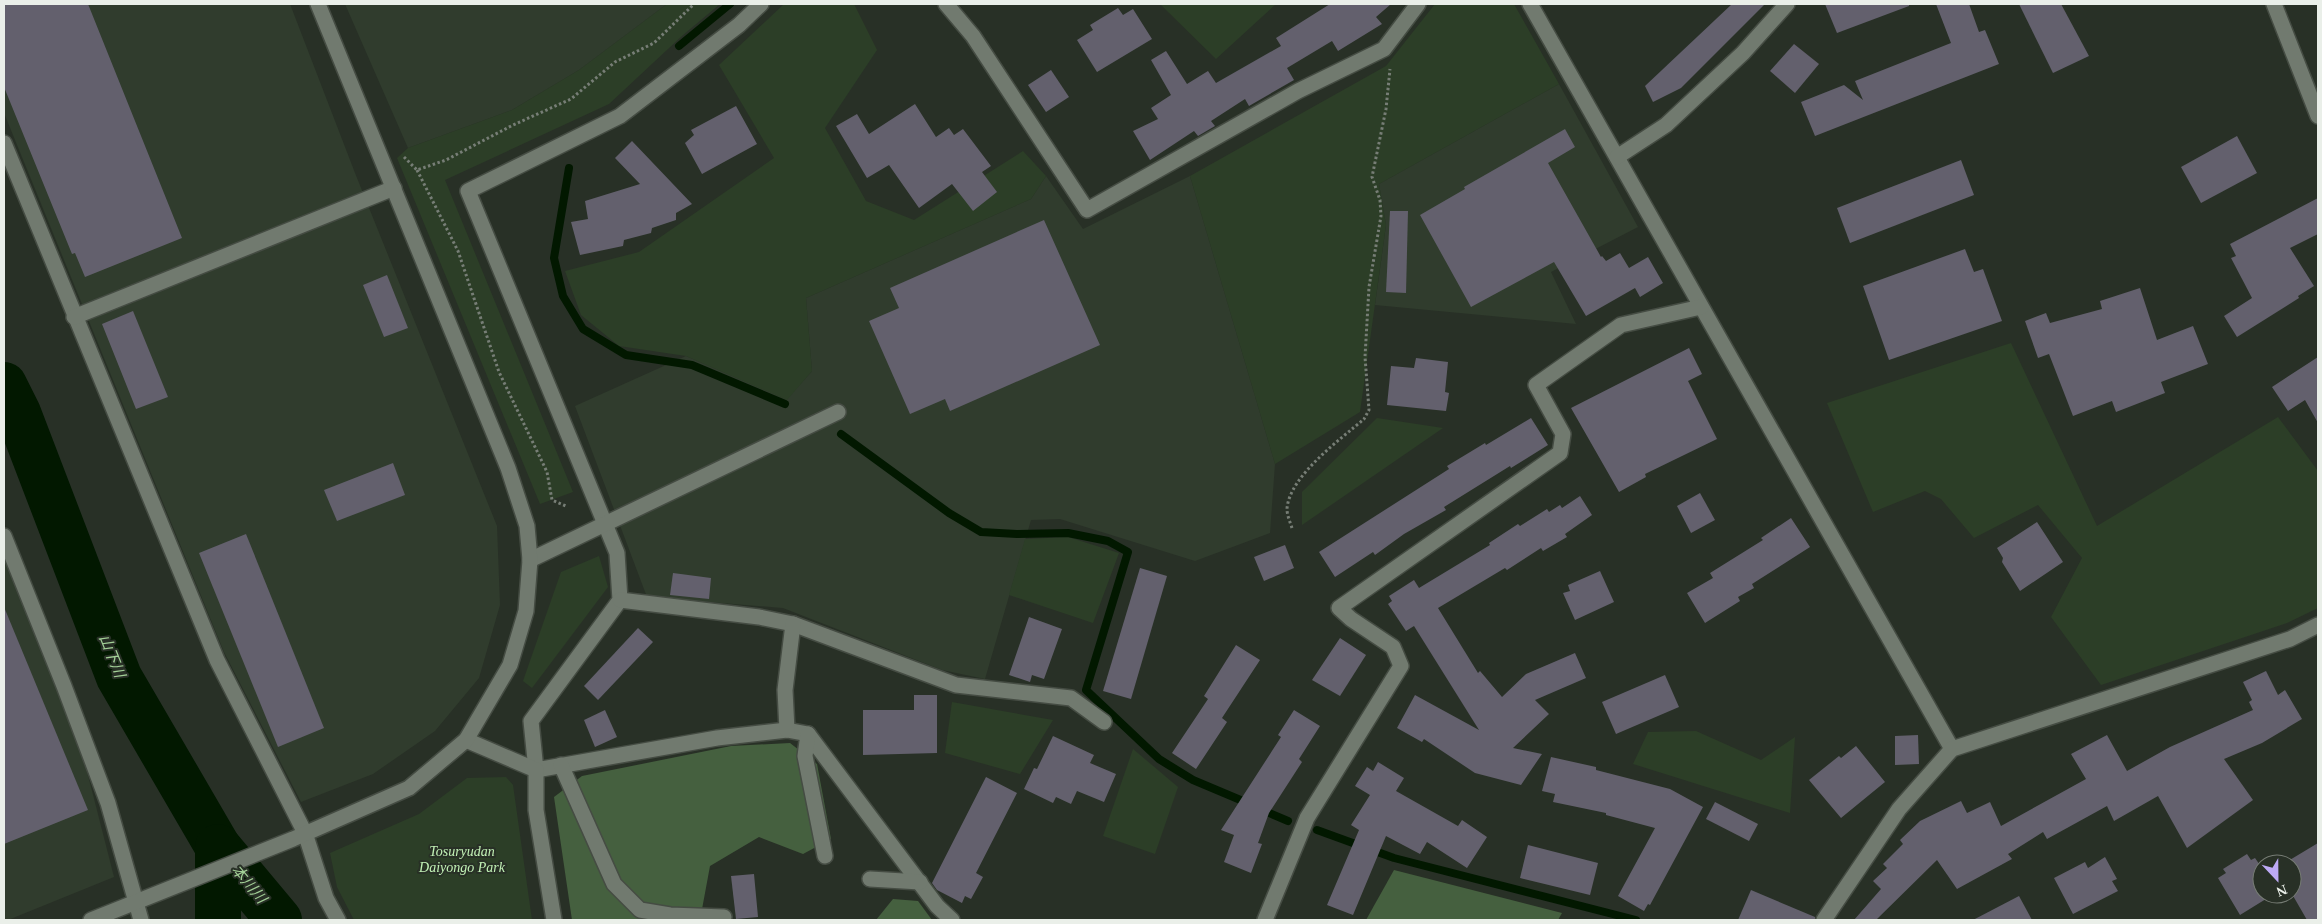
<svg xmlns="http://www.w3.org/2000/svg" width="2322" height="924" viewBox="0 0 2322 924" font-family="'Times New Roman','Noto Sans JP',serif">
<rect width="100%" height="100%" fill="#283026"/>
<!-- built -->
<g fill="#303c2d">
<polygon points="4,4 290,4 355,173 497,526 500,605 479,678 435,731 373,774 301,802 224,652 4,113"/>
<polygon points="345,4 667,4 579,70 512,110 408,148"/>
<polygon points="1559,84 1638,227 1551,272 1576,324 1375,305 1386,225 1379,184"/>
<polygon points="1046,176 1083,229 1190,176 1275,464 1270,533 1195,561 1060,519 1031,520 985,679 942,670 783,608 647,597 575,406 686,356 787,399 812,371 806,298 1031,199"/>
<polygon points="4,558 80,744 114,877 8,920 4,920"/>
</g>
<!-- green -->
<g fill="#2c3e27">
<polygon points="667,4 720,4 683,35 609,104 445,180 573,492 540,504 397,158 408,148 512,110 579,70"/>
<polygon points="784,4 854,4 877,50 825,128 866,201 914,220 1023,151 1046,176 1031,199 806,298 812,371 787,400 686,356 619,346 581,315 565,271 639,252 774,158 719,65"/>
<polygon points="1160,4 1276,4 1216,59"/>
<polygon points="1435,4 1514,4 1559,84 1379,184 1386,225 1360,412 1275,464 1190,176 1386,66"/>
<polygon points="2011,343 2097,526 2278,417 2318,471 2318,608 2287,623 2101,685 2051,617 2082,558 2038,505 1974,538 1941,499 1925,491 1873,512 1827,403"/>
<polygon points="1377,418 1443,428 1302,525 1302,492"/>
<polygon points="1068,537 1119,553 1093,623 1009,595 1025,539"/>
<polygon points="599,556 608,587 532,688 523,681 561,572"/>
<polygon points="952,702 1053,720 1020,774 945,753"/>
<polygon points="1696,731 1761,760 1795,737 1790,813 1633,764 1648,732"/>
<polygon points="1133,749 1178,787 1155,854 1103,836"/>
<polygon points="506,777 513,785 532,920 354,920 337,887 330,853 419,814 467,778"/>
</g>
<!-- forest -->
<g fill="#45603f">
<polygon points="790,743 817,764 831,839 803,854 759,837 710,866 700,920 572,920 554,797 582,776 731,746"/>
<polygon points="1394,870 1562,913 1558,920 1366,920"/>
<polygon points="893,899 918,901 932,920 876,920"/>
</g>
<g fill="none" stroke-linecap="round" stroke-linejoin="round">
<!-- stream -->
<g stroke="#021800" stroke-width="8">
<polyline points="679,46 730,4"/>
<polyline points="569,168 554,258 563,296 583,329 626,355 692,365 785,404"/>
<polyline points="841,434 949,513 981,532 1017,534 1068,533 1108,541 1128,552 1086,690 1159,759 1193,780 1250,804"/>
<polyline points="1260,809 1288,821"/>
<polyline points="1317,830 1394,858 1636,920"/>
</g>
<!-- river -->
<g stroke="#021800" stroke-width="46">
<polyline points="4,385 18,413 119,677 218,847 279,920"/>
<polyline points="218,920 218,847"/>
</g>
</g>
<!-- building -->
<g fill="#63606d">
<polygon points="4,4 88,4 182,238 85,277 75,253 72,254 4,87"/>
<polygon points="1330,4 1391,4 1376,17 1382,24 1338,51 1332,41 1287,68 1294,80 1249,106 1245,99 1211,121 1215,126 1198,136 1194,131 1150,160 1133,131 1158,119 1151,108 1171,95 1151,60 1166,51 1187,84 1208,71 1216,83 1281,46 1276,38"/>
<polygon points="1732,4 1765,4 1681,88 1653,102 1645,86"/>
<polygon points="1825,4 1909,4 1909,6 1837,33"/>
<polygon points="1936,4 1969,4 1979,32 1985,30 1999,64 1815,136 1801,102 1844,85 1863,100 1855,81 1951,43"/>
<polygon points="2019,4 2061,4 2089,56 2053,73"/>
<polygon points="1118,8 1123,15 1133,9 1152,39 1097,72 1077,40 1093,30 1090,25"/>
<polygon points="1794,44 1819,64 1795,93 1770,71"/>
<polygon points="1051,70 1069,97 1046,112 1028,85"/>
<polygon points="915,104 936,137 949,128 954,135 963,129 991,166 982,172 997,192 973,211 952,184 919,208 889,165 867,178 836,126 857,114 869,134"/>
<polygon points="736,106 757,144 702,174 685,143 694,135 691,130"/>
<polygon points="1565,129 1575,147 1548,163 1601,257 1602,256 1606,261 1620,253 1629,268 1648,257 1663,283 1640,297 1635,288 1586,316 1554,262 1471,307 1420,215 1465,189 1464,187"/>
<polygon points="2237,136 2257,173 2201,203 2181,167"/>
<polygon points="632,141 692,204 676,213 676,220 652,228 651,233 624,240 623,246 580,255 571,222 588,219 585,201 640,184 615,158"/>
<polygon points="1961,160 1974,195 1850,243 1837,208"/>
<polygon points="2318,198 2318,234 2290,248 2314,286 2298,296 2299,298 2237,337 2224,316 2252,298 2231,258 2236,256 2230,244"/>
<polygon points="1390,211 1408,211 1406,293 1386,292"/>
<polygon points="1044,220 1100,345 950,411 945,399 910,414 869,321 899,308 890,288"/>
<polygon points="1965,249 1974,272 1983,269 2002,321 1889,360 1863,286"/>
<polygon points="387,275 408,328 384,337 363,285"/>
<polygon points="2140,288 2157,340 2193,326 2208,364 2161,382 2165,393 2116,412 2112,401 2073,416 2049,354 2038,358 2025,321 2046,313 2050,323 2102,309 2100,301"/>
<polygon points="133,311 168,397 136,409 102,324"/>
<polygon points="1689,348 1702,374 1688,381 1717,439 1645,474 1646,477 1619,492 1571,408"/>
<polygon points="2318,357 2318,423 2305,400 2288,411 2272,387"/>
<polygon points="1416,358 1448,362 1445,392 1449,393 1446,411 1387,405 1391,366 1414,368"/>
<polygon points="1531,418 1548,445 1511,468 1510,466 1444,507 1446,510 1404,534 1375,555 1373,552 1335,577 1319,552 1449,469 1447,466 1485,443 1486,445"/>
<polygon points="393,463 405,495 337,521 324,490"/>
<polygon points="1700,493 1715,520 1691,533 1677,506"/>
<polygon points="1580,496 1592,515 1565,534 1567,537 1543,551 1541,548 1507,570 1505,568 1438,608 1478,673 1480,671 1502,697 1526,674 1575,653 1586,678 1535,700 1549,714 1513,748 1542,754 1521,785 1475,773 1424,739 1422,742 1397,728 1415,695 1479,730 1414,626 1406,631 1388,604 1392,601 1389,596 1414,580 1419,588 1490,545 1489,543 1518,524 1520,526 1547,509 1549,512 1560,505 1562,508"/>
<polygon points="1791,518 1810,547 1752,584 1754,588 1738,597 1740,601 1705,623 1687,593 1713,578 1710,573 1763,540 1761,538"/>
<polygon points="2037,522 2063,562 2020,591 2002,562 2003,558 1997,548"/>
<polygon points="246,534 324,728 278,747 199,553"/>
<polygon points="1285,545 1294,568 1264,581 1254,557"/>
<polygon points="1140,568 1167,576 1131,699 1103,691"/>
<polygon points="1600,571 1614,602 1575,620 1563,593 1570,591 1568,585"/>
<polygon points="673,573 711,578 709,599 670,595"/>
<polygon points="4,607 88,810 4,844"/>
<polygon points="1029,617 1062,629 1044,679 1032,675 1030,682 1009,675"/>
<polygon points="638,628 653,642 598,700 584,686"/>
<polygon points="1340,638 1366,655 1340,696 1312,680"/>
<polygon points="1236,645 1260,660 1222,718 1227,722 1196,769 1172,753 1208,699 1204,696"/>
<polygon points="2266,671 2278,695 2285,690 2302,719 2262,743 2224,759 2253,800 2187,848 2158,796 2114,821 2107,806 2047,839 2043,832 2008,854 2012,859 1957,889 1937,860 1876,920 1854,920 1881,889 1873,881 1887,868 1883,864 1903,844 1900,840 1920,821 1961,801 1967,813 1990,802 2001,826 2086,779 2071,754 2107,735 2127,771 2170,747 2253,710 2249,702 2252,700 2243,682"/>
<polygon points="1665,675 1679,707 1616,734 1602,702"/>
<polygon points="914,695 937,695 937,753 863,755 863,710 914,710"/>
<polygon points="605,710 617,737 595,747 584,720"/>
<polygon points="1294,710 1320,726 1299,759 1302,762 1269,813 1258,843 1262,844 1251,873 1224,862 1234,835 1221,830 1281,737 1278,735"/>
<polygon points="1918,735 1919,764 1895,765 1895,736"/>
<polygon points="1053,736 1094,755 1090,763 1116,774 1104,802 1077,791 1071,804 1056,797 1053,803 1024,789 1034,768 1037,769"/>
<polygon points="1856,746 1885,782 1841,818 1809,780 1839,756 1841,758"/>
<polygon points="1551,757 1596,767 1596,770 1670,789 1703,807 1650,905 1648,904 1644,911 1618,896 1655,828 1606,815 1606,813 1553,802 1555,794 1542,791"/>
<polygon points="1378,762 1404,778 1396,791 1458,826 1462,820 1487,837 1467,868 1427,842 1420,854 1386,836 1353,915 1327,905 1359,830 1351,825 1370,795 1355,786 1367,767 1373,771"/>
<polygon points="986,777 1017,793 976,873 983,877 971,899 965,896 962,903 937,890 932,883"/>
<polygon points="1715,802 1758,824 1749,841 1706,819"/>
<polygon points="2318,843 2318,920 2307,920 2292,894 2292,864 2283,864"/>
<polygon points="1528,845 1598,863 1590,895 1520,878"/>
<polygon points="2247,854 2251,860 2255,858 2262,868 2262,894 2274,894 2240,915 2218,878 2226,873 2223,869"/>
<polygon points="2105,857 2117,879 2112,881 2118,891 2073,914 2054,878 2085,862 2088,868"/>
<polygon points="754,874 758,917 736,919 731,876"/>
<polygon points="1751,890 1815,917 1815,920 1738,920"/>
<polygon points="2019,896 2032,920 1973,920"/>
</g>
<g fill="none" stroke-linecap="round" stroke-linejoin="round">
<defs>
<g id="minor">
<polyline points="761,4 739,25 620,116 468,191 617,553 620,600 531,721 536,770 717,738 787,730 808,734 937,906 952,920"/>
<polyline points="946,4 973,36 1087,210 1298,91 1384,49 1418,4"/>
<polyline points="1530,4 1952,749"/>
<polyline points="2274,4 2318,116"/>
<polyline points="4,143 217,660 305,833 326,898 338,920"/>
<polyline points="1617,157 1666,125 1743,53 1787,4"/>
<polyline points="74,317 394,188"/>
<polyline points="4,536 64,686 108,803 141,920"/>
<polyline points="530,560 838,412"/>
<polyline points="620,600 759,617 793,624 956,685 1071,698 1104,722"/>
<polyline points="787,730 785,690 793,624"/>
<polyline points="808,734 805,756 825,856"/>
<polyline points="466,740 536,770 536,810 554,920"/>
<polyline points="561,765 614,884 640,910 670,915 724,917"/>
<polyline points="870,879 920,882"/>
<polyline points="91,920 293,839 409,788 466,740 510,665 526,611 530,560 527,526 508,468 318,4"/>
<polyline points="1265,920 1307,818 1401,666 1393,647 1351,619 1339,608 1560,453 1563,434 1536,385 1621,325 1701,307"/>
<polyline points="1824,920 1899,809 1952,749 2290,639 2318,625"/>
</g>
</defs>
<!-- minor casing -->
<use href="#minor" stroke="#454c43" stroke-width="18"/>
<!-- path -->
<g stroke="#777e76" stroke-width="3" stroke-dasharray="2.5 2.5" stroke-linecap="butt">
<polyline points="404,157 417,170 446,160 513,125 571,99 615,62 654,43 694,4"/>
<polyline points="417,170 458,251 499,372 547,472 552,500 566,506"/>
<path d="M1292 528C1290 522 1287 515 1287 509 1289 476 1341 439 1364 419L1369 410 1365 357 1369 287 1381 216 1380 200 1372 177 1386 109 1390 69"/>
</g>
<!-- minor -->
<use href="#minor" stroke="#717a6f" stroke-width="15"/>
</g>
<g text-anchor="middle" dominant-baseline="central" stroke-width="4" stroke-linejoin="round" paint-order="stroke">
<!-- park labels -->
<g font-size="14" font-style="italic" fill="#c1f0b5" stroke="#283026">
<text x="462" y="851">Tosuryudan<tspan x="462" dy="16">Daiyongo Park</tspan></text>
</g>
<!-- water labels -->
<g font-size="15" font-style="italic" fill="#a3d097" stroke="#283026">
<text transform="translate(112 656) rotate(68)">山下川</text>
<text transform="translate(249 884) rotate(50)">本川川</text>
</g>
</g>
<!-- border -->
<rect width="2322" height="924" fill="none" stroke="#eaefe9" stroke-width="10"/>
<!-- north arrow -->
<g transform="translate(2277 879) rotate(158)"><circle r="24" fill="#283026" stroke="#767c74"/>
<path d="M0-4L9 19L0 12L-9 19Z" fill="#bda9f5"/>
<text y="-8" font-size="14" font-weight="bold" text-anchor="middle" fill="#eaefe9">N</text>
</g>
</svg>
